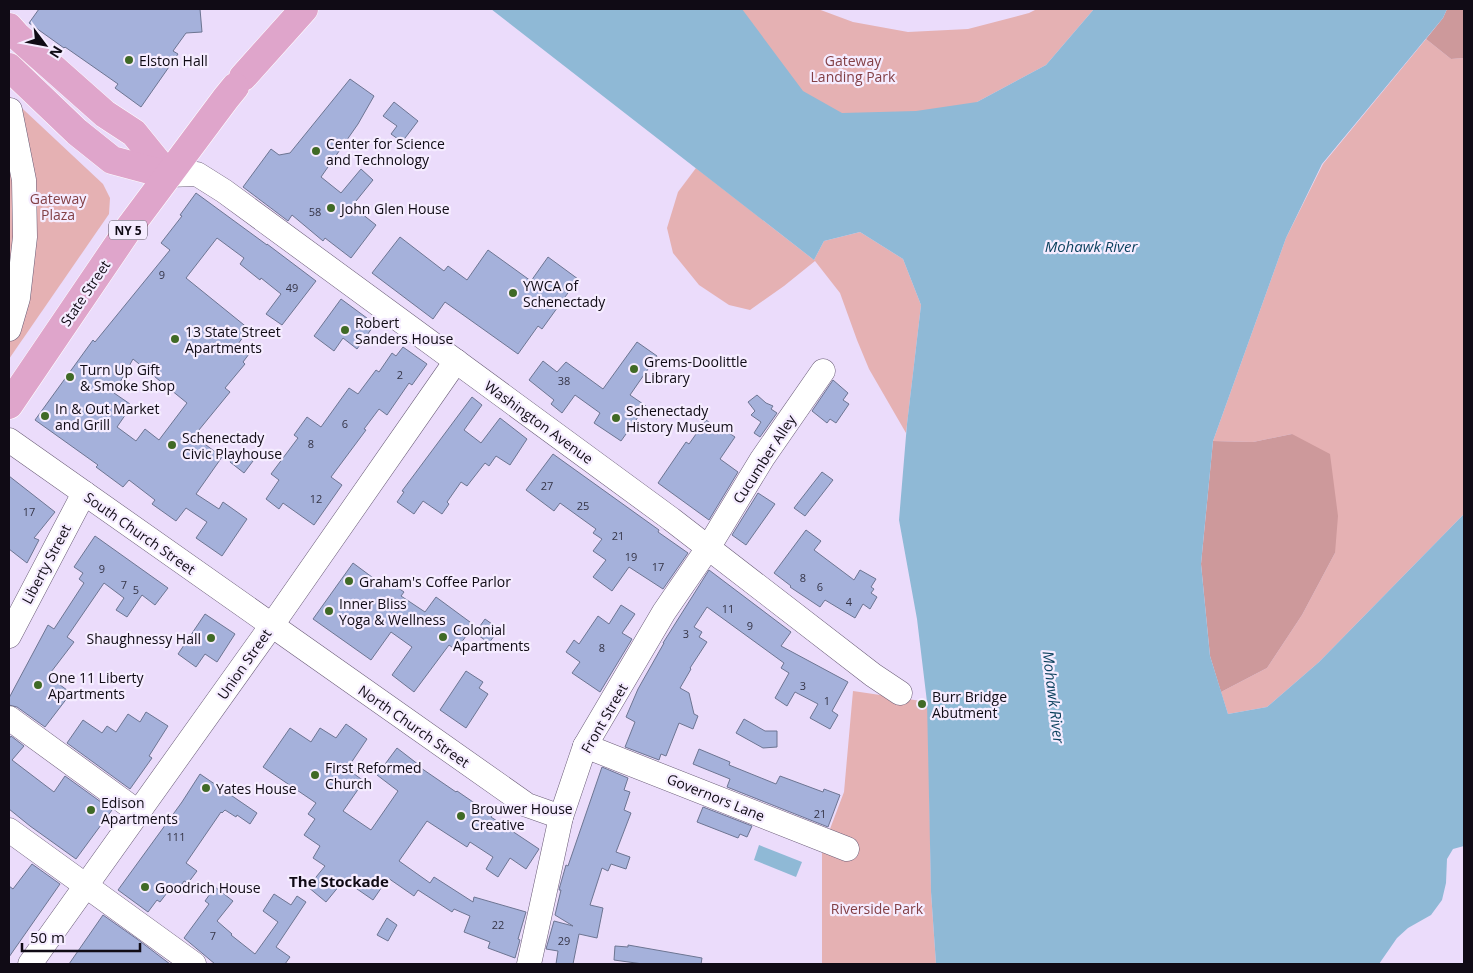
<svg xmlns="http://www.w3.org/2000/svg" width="1473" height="973" viewBox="0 0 1473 973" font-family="'Open Sans',sans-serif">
<rect width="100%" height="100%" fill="#ebdcfb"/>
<!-- green -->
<g fill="#e5b1b3">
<polygon points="693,9 818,9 853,22 908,32 968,29 1029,13 1037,9 1094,9 1046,65 977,102 928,166 687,39"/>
<polygon points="1426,39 1451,59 1464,58 1464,514 1319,662 1267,707 1228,714 1221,692 1267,668 1302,615 1335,553 1292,434 1253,442 1213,441 1286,238 1323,164"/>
<polygon points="9,96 103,184 110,198 109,214 9,359"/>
<polygon points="696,168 814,260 824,241 860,232 903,259 921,305 906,433 869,369 857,340 840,293 815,261 784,286 750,310 729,305 699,285 673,253 667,228 678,192"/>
<polygon points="853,691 928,702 931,892 936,964 822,964 822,850 844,792"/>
</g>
<!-- forest -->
<g fill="#cd999b">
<polygon points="1447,9 1464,9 1464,58 1451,59 1426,39 1443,18"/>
<polygon points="1292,434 1330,454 1338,516 1335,553 1302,615 1267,668 1221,692 1210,656 1201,564 1213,441 1253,442"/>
</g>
<!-- water -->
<g fill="#8fb9d6">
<polygon points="491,9 742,9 803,91 842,113 916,111 977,102 1046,65 1094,9 1447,9 1443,18 1322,164 1286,238 1213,441 1201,564 1210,656 1228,714 1267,707 1319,662 1464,514 1464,846 1453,849 1447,859 1446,883 1442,900 1431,915 1408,928 1397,938 1379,964 936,964 931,892 927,702 917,619 899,520 907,424 921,305 903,259 860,232 824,241 814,260"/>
<polygon points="759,845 802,862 796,877 754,860"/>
</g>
<!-- building -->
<g fill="#a5b1db" stroke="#6d7592" fill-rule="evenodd">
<polygon points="39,9 200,9 202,32 186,33 173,51 178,54 141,107 115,88 118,84 65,47 64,48 29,23"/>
<polygon points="350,79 374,96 358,124 321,177 341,193 361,169 373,180 352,206 376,225 351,258 325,238 323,241 292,215 288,221 243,187 271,149 279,155 290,153"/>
<polygon points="394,102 418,121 402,142 391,134 397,126 383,116"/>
<path d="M196 193 267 245V244L316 281 282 325 266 314 281 294 261 278 260 280 240 264 244 258 217 238 186 278 249 329 238 344 249 354 243 362 245 364 225 388 230 392 194 436 222 457 196 494 219 509 223 502 247 519 222 556 196 538 207 522 186 508 176 521 152 504 155 500 129 480 123 487 96 467 98 465 35 420 93 340 95 342 170 250 161 243 182 216 180 215ZM133 359 187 403 159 440 145 429 136 441 117 427 130 408 128 407 130 404 114 393Z"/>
<polygon points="400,237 444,271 448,266 467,280 488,250 531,281 548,257 578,279 542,329 538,326 518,354 445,302 433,319 372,273"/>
<polygon points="341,299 375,324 357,349 343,338 334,351 314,336"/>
<polygon points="637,342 657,356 630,395 646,406 621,441 594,423 600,413 575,395 562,413 551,404 554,400 529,380 543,361 557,372 566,362 603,389"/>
<polygon points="403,347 427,364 412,385 409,383 387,415 379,409 364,429 366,430 331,477 342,485 314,525 283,503 279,509 266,499 279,480 271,474 298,438 294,435 307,417 321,427 349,388 358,394 376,370 379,372 392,353 396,356"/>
<polygon points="833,380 848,393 843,400 849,404 836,423 830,419 827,423 812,411"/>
<polygon points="757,395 766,403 773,406 771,409 777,413 760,437 754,433 761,422 751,415 755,411 748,402"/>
<polygon points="472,397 482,405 464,430 481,443 500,418 527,439 510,465 496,456 489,466 485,463 467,486 461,482 447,502 449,504 442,514 423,501 414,514 397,502 404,492 402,491"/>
<polygon points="706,420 719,429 720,427 735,437 720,459 738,472 709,520 658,483 686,442 689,444"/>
<polygon points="239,450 253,461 244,473 230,462"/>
<polygon points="553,454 659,530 658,532 688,553 663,589 629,567 612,591 593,577 606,560 593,551 602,539 593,533 596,529 560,503 554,511 526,490"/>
<polygon points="822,472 833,480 805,516 794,508"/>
<polygon points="9,476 55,512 34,538 39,540 27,563 9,549"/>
<polygon points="758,493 775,504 746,545 732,535"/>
<polygon points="806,530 821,541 814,550 854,580 860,570 876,579 871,587 874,589 871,593 877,597 870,609 863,604 855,618 825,600 820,607 790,587 791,586 774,573"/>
<polygon points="95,536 168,588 155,605 142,595 127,617 116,610 124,598 104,583 67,637 74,642 48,676 71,693 45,727 17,707 9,705 9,698 48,625 54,629 84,583 79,579 83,573 74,567"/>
<polygon points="353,563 384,586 388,581 404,592 401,596 425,612 436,597 474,625 456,650 449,645 414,692 392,675 412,647 391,632 371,660 313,619"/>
<polygon points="709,570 791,632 781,646 848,682 832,711 838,715 830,729 810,718 818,704 795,692 787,706 775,698 789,673 781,668 784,663 707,607 694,627 702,632 699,637 707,642 690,668 691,669 680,688 689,693 694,714 698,716 693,729 679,723 666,756 661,754 659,760 625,747 635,722 626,717 638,689 664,643 663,643"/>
<polygon points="621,605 635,614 622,633 632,639 600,692 572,673 580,662 566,652 574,640 579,644 598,616 609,624"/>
<polygon points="205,614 235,634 217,662 205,654 196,667 178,654"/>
<polygon points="485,619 499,629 489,643 475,633"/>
<polygon points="466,671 483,682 479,688 488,694 466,728 440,710"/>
<polygon points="146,712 168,726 149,756 152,758 130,789 67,743 83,720 102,733 107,726 116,732 128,714 140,722"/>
<polygon points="744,719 765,731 777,731 777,747 763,748 736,733"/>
<polygon points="346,724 367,739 347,769 364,781 343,811 371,830 398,791 377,775 397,748 419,765 418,766 456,792 457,791 492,815 491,817 539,849 526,869 510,858 498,877 486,869 493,857 470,842 467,847 427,821 399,861 430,883 434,877 473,902 474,897 526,912 518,939 520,940 515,958 488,948 490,942 464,932 470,916 454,909 452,912 418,890 414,896 388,878 373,900 344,880 326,902 308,887 325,866 313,858 320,846 304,835 315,819 308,814 316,803 263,767 290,728 311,742 320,728 336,738"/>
<polygon points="11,736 24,746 12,760 54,792 65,776 112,810 76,859 30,826 9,809 9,739"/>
<polygon points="699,749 730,762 729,765 776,784 780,776 823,792 824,789 840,795 828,827 727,787 730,779 693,764"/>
<polygon points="602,767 628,778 624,790 630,792 624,810 631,813 616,852 630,857 626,869 611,864 608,871 602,868 590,905 603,908 597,938 579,934 573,964 556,964 558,951 546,949 554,921 573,926 555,915 561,890 559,890 560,886 566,865 568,866"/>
<polygon points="200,774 257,813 250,824 237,815 236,817 225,810 222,813 221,812 186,863 197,871 188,883 184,881 179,889 173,885 160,902 157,900 148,912 118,890 182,802"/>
<polygon points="703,807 752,826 747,837 740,834 738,838 697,822"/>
<polygon points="32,864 60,884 9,957 9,886 13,889"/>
<polygon points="215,887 233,901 217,921 232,934 231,935 255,954 278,922 263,911 274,894 291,905 297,896 306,902 276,947 290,957 285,964 215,964 184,938 209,904 205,901"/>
<polygon points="103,915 137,939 170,964 69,964"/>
<polygon points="387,918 397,925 388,941 377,935"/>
<polygon points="628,945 702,958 701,964 643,964 614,960 615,946 628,947"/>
</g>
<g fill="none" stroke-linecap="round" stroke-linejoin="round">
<defs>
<g id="minor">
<polyline points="168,175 197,174 224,191 671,519 873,675 900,693"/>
<polyline points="9,329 18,298 25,237 24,180 10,110"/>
<polyline points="9,440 527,805 561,817"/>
<polyline points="9,636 84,493"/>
<polyline points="9,718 138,812"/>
<polyline points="585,746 847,849"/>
<polyline points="9,830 194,964"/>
<polyline points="30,964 272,625 456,361"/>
<polyline points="529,964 561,817 585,746 664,612 708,548 762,459 823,371"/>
</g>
<g id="major">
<polyline points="9,27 17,36 105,114 134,133 168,175"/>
<polyline points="9,67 77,132 112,160 168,175"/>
<polyline points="243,77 304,9"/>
<polyline points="9,405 129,228 226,98 235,87"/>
</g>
</defs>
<!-- minor casing -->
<use href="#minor" stroke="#6a5c77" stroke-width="25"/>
<!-- major casing -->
<use href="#major" stroke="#fff" stroke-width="29"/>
<!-- minor -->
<use href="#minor" stroke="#fff" stroke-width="24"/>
<!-- major -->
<use href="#major" stroke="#dfa5cb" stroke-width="28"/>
</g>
<!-- markers -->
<g fill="#406a26" stroke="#f5ecff" stroke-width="2">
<circle cx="129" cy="60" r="5"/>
<circle cx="316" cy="151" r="5"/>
<circle cx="331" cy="208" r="5"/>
<circle cx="513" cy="293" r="5"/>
<circle cx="345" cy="330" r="5"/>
<circle cx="175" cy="339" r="5"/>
<circle cx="634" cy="369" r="5"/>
<circle cx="70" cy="377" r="5"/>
<circle cx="45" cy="416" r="5"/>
<circle cx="616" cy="418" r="5"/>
<circle cx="172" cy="445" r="5"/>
<circle cx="349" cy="581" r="5"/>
<circle cx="329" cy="611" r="5"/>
<circle cx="443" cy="637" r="5"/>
<circle cx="211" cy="638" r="5"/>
<circle cx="38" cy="685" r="5"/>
<circle cx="922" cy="704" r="5"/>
<circle cx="315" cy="775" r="5"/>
<circle cx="206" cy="788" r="5"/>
<circle cx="91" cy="810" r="5"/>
<circle cx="461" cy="816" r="5"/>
<circle cx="145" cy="887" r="5"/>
</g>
<g text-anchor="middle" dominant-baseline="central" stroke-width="4.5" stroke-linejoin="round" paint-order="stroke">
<!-- number labels -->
<g font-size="11" fill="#353446">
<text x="315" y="211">58</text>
<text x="162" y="274">9</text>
<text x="292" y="287">49</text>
<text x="400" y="374">2</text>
<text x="564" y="380">38</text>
<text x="345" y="423">6</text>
<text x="311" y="443">8</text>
<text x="547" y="485">27</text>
<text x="316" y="498">12</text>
<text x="583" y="505">25</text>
<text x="29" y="511">17</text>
<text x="618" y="535">21</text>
<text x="631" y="556">19</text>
<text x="658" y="566">17</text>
<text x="102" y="568">9</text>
<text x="803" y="577">8</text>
<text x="124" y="584">7</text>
<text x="820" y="586">6</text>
<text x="136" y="589">5</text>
<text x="849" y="601">4</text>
<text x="728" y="608">11</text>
<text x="750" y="625">9</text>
<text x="686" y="633">3</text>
<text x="602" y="647">8</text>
<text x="803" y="685">3</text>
<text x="827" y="700">1</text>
<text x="820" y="813">21</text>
<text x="176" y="836">111</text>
<text x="498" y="924">22</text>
<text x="213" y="935">7</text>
<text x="564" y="940">29</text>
</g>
<!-- shield labels -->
<rect fill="#f5ecff" stroke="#554e5b" stroke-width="1" x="109" y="220.5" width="38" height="19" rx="4"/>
<g font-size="12" font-weight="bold" fill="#100b15">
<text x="128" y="230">NY 5</text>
</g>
<!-- poi labels -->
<g font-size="14" fill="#100b15" stroke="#f5ecff" text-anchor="start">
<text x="139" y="60">Elston Hall</text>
<text x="326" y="143">Center for Science<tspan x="326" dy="16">and Technology</tspan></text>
<text x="341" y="208">John Glen House</text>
<text x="523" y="285">YWCA of<tspan x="523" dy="16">Schenectady</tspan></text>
<text x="355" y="322">Robert<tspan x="355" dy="16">Sanders House</tspan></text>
<text x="185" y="331">13 State Street<tspan x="185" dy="16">Apartments</tspan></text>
<text x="644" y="361">Grems-Doolittle<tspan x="644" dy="16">Library</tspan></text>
<text x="80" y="369">Turn Up Gift<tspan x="80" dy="16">&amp; Smoke Shop</tspan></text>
<text x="55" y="408">In &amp; Out Market<tspan x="55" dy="16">and Grill</tspan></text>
<text x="626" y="410">Schenectady<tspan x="626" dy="16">History Museum</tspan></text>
<text x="182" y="437">Schenectady<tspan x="182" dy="16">Civic Playhouse</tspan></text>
<text x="359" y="581">Graham's Coffee Parlor</text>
<text x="339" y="603">Inner Bliss<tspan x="339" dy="16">Yoga &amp; Wellness</tspan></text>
<text x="453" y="629">Colonial<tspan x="453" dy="16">Apartments</tspan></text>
<text x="201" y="638" text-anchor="end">Shaughnessy Hall</text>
<text x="48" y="677">One 11 Liberty<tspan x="48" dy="16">Apartments</tspan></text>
<text x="932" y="696">Burr Bridge<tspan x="932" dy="16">Abutment</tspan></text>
<text x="325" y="767">First Reformed<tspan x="325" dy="16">Church</tspan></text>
<text x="216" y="788">Yates House</text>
<text x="101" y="802">Edison<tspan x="101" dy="16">Apartments</tspan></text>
<text x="471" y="808">Brouwer House<tspan x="471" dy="16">Creative</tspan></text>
<text x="155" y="887">Goodrich House</text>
</g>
<!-- park labels -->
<g font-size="14" fill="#834046" stroke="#f5ecff">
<text x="853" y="60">Gateway<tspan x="853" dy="16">Landing Park</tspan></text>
<text x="58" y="198">Gateway<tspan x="58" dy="16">Plaza</tspan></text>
<text x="877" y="908">Riverside Park</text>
</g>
<!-- street labels -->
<g font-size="14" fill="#100b15" stroke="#f5ecff">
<text transform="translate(85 293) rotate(-56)">State Street</text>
<text transform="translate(539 422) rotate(36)">Washington Avenue</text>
<text transform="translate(764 459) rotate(-57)">Cucumber Alley</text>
<text transform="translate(140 533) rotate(35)">South Church Street</text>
<text transform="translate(46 564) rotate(-62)">Liberty Street</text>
<text transform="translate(244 664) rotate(-55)">Union Street</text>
<text transform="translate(604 718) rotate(-60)">Front Street</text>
<text transform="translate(414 726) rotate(35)">North Church Street</text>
<text transform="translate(716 797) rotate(22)">Governors Lane</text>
</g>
<!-- water labels -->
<g font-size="15" font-style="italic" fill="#083f5c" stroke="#f5ecff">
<text x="1091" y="246">Mohawk River</text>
<text transform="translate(1054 697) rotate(83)">Mohawk River</text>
</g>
<!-- neighbourhood labels -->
<g font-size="15" font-weight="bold" fill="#100b15" stroke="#f5ecff">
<text x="339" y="881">The Stockade</text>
</g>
</g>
<!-- border -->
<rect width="1473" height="973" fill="none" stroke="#100b15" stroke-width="20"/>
<!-- north arrow -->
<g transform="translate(45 45) rotate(122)" stroke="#f5ecff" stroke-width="4" paint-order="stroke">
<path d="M0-4L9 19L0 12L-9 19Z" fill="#100b15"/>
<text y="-8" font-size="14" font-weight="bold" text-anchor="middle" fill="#100b15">N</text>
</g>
<!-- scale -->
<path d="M22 943v8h118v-8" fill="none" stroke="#100b15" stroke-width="2.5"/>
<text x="30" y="943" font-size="15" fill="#100b15" stroke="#f5ecff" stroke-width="4" paint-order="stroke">50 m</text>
</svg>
